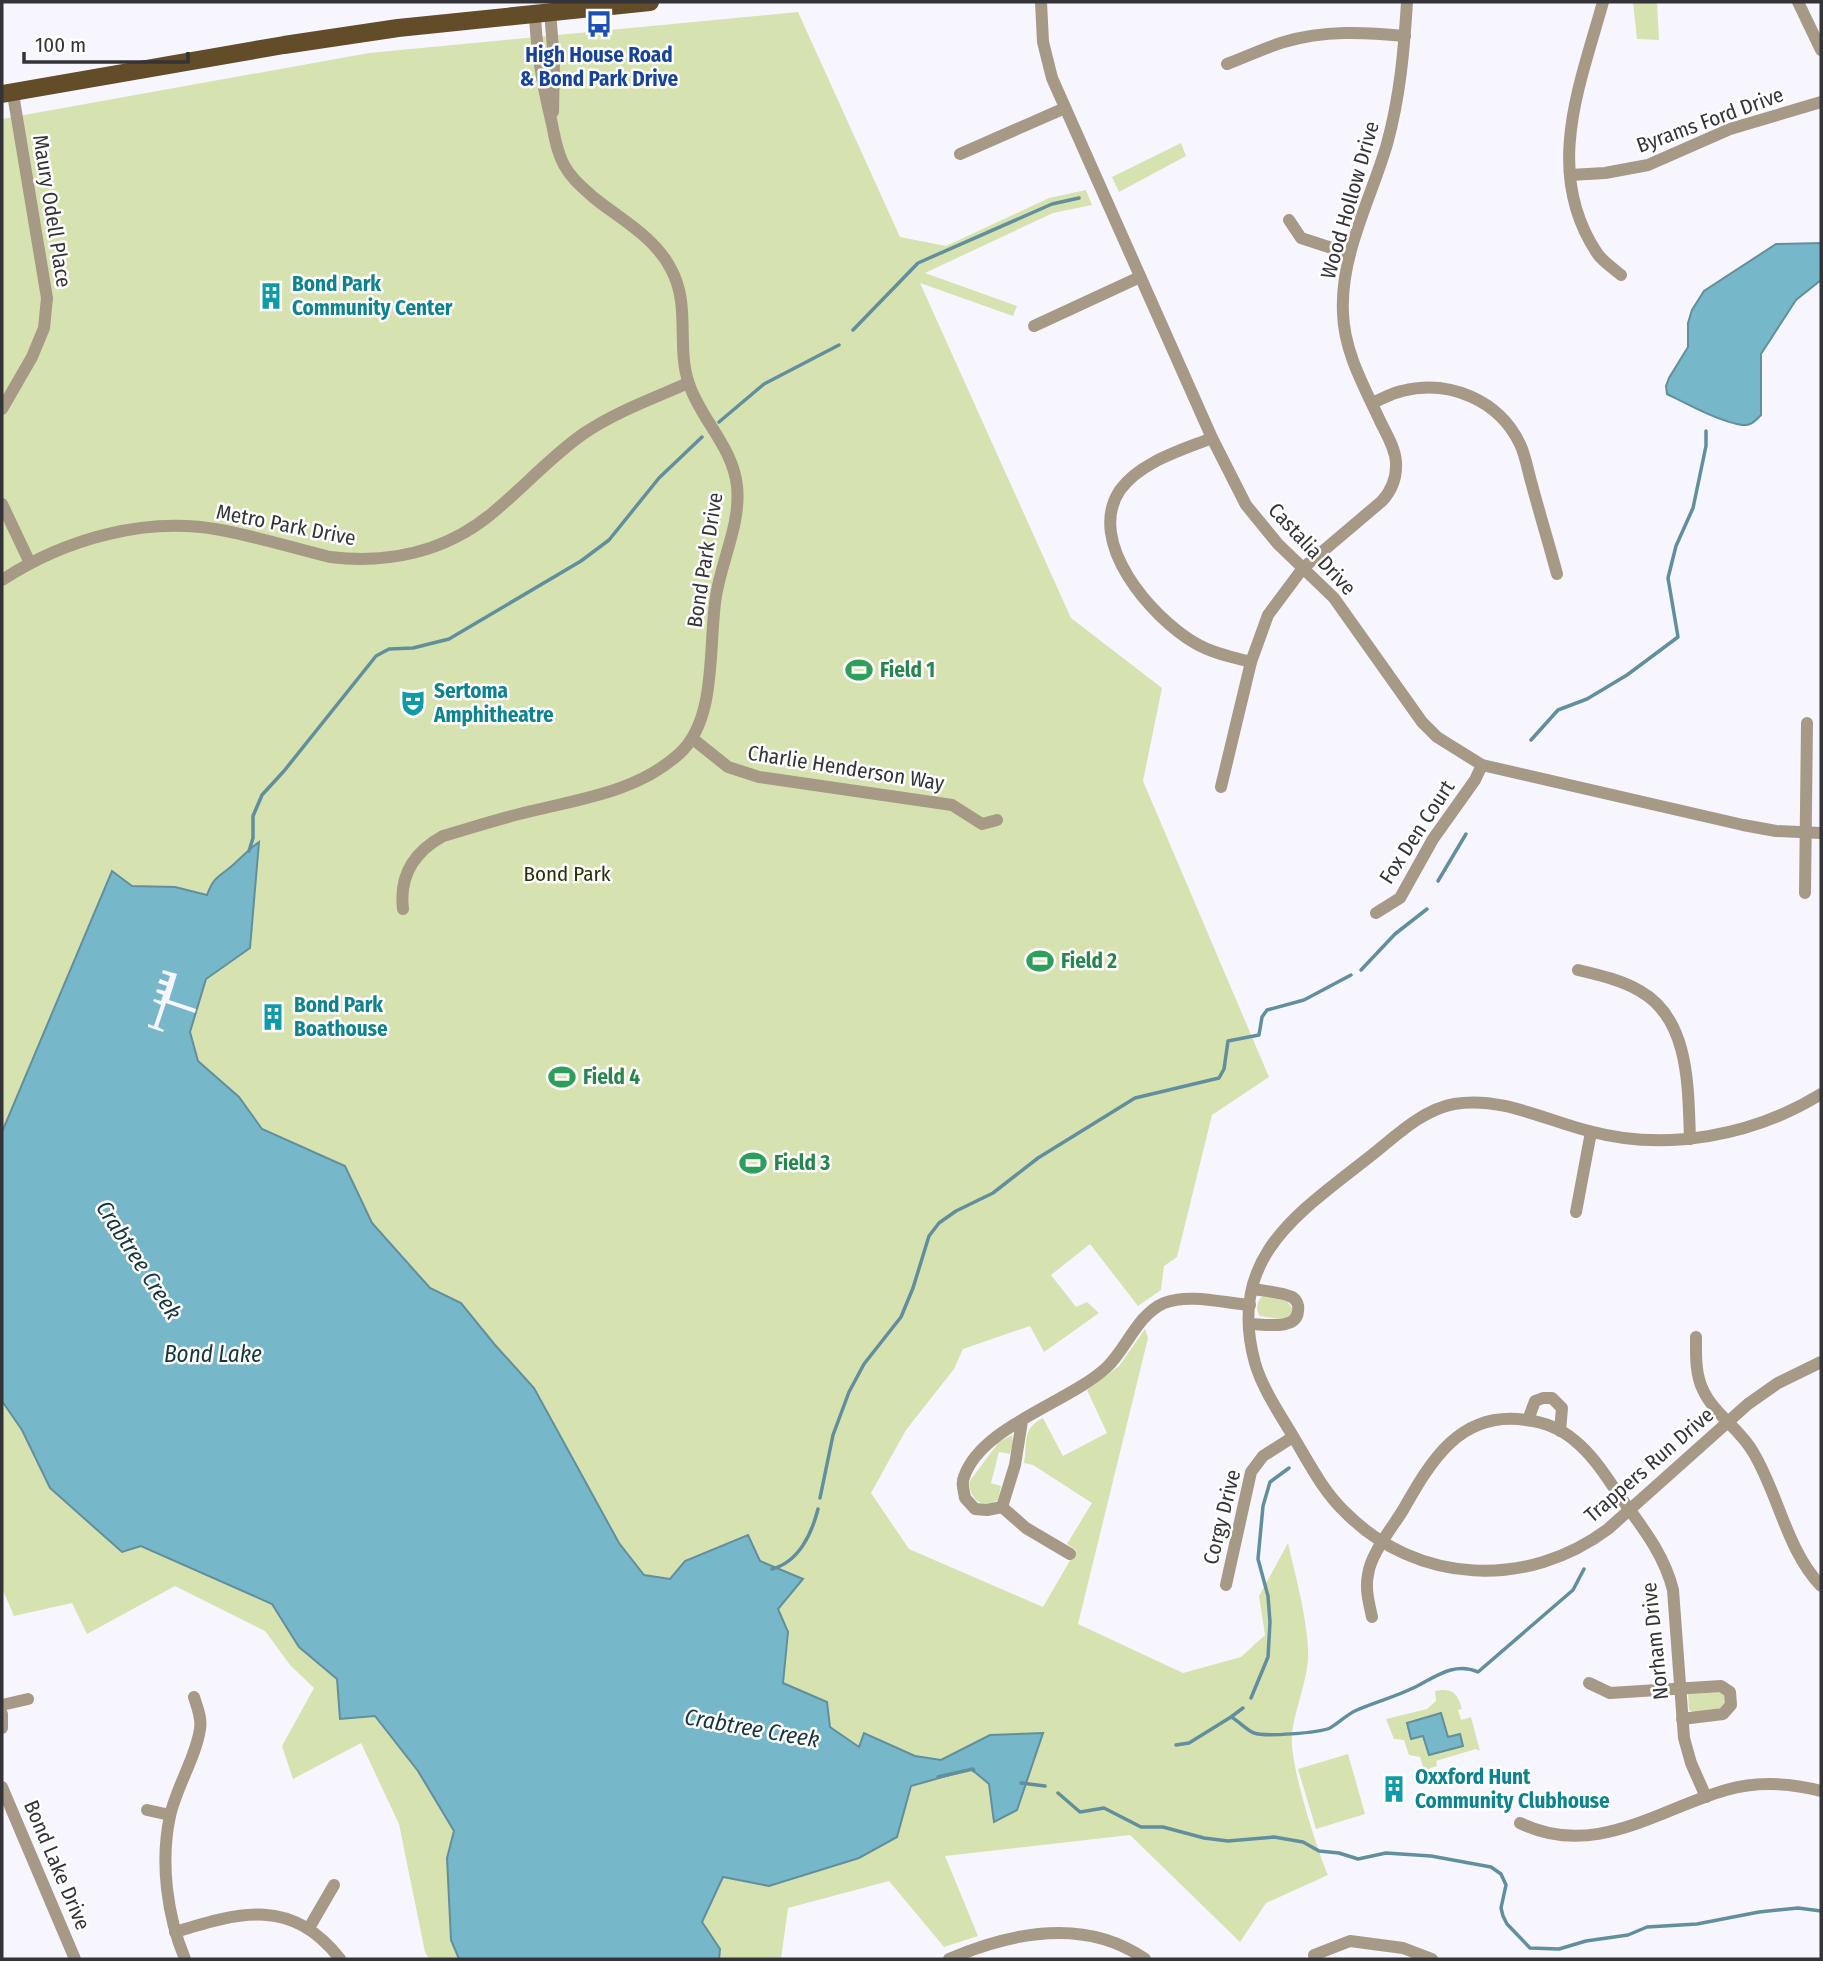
<svg xmlns="http://www.w3.org/2000/svg" width="1823" height="1961" viewBox="0 0 1823 1961" font-family="'Fira Sans Condensed',sans-serif">
<rect width="100%" height="100%" fill="#f7f6fe"/>
<!-- green -->
<g fill="#d7e2b1">
<polygon points="1633,2 1657,2 1659,40 1637,39"/>
<path d="M798 12 900 237 946 246 1049 198 1086 190 1092 205 1053 213 925 273 1017 306 1013 316 920 283 1071 618 1162 688 1143 781 1269 1077 1212 1115 1177 1257 1164 1266 1161 1290 1138 1306 1090 1244 1051 1275 1076 1307 1087 1302 1099 1313 1044 1352 1030 1326 963 1349 954 1369 906 1430 871 1493 909 1549 1043 1607 1076 1550 1067 1544 1092 1503 1033 1465 1024 1463C1028 1442 1021 1429 1043 1418L1063 1456 1107 1433 1087 1390 1119 1366 1145 1329 1148 1338 1078 1624 1183 1673 1241 1657 1265 1635 1259 1596 1288 1543C1296 1578 1306 1613 1308 1649 1310 1675 1295 1707 1292 1734 1289 1763 1316 1846 1328 1875L1266 1903 1240 1942 1130 1835 945 1856 978 1936 944 1947 889 1881 788 1908 781 1959H429L425 1952 399 1824 361 1743 293 1779 282 1746 314 1688 290 1665 265 1631 175 1586 87 1634 72 1603 14 1616 2 1588V119L369 53Z"/>
<polygon points="1181,143 1186,156 1119,192 1112,177"/>
<path d="M1263 1296 1287 1301 1292 1308V1314L1285 1320 1260 1316C1255 1310 1257 1300 1263 1296Z"/>
<path d="M1012 1435 1013 1443 1010 1454 999 1452 991 1483 1001 1486 998 1500C981 1510 970 1499 969 1482L999 1442Z"/>
<path d="M1442 1690C1455 1689 1459 1698 1462 1709L1458 1710 1461 1720 1471 1717 1480 1751 1476 1749 1436 1761 1437 1766 1424 1770 1420 1757 1409 1755 1404 1740 1394 1739 1386 1719 1427 1709 1436 1701 1435 1691Z"/>
<polygon points="1719,1690 1727,1696 1724,1708 1693,1712 1689,1710 1688,1693"/>
<polygon points="1348,1754 1365,1814 1316,1829 1298,1769"/>
</g>
<!-- water -->
<g fill="#76b7c9" stroke="#628f9d" stroke-width="2">
<path d="M1821 243V280L1796 300 1761 354V415C1755 421 1751 426 1742 425 1720 422 1687 404 1667 394L1666 386 1669 378 1688 347V323L1692 310 1704 291 1776 244Z"/>
<path d="M259 842 250 948 206 979 190 1032 198 1061 239 1097 262 1129 345 1166 372 1223 430 1288 461 1303 495 1345 534 1388 619 1543 644 1575 670 1579 685 1561 748 1535 760 1561 803 1579 778 1609 788 1632 783 1683 827 1702 830 1727 859 1747 864 1733 915 1756 941 1760 990 1735 1043 1733 1017 1810 994 1822 989 1784 971 1769 911 1786 897 1837 859 1858 769 1886 723 1877 702 1922 720 1949 719 1959H459L451 1940 447 1858 454 1831 418 1771 375 1716 340 1719 337 1679 299 1647 272 1604 141 1546 122 1552 50 1488 22 1430 2 1401V1132L112 871 132 886 175 887 207 895C214 876 219 877 233 865 242 857 249 849 259 842Z"/>
<polygon points="1441,1713 1448,1737 1460,1734 1463,1746 1429,1755 1423,1736 1411,1739 1407,1723"/>
</g>
<!-- pier -->
<polygon fill="#f7f6fe" points="163,970 177,974 169,1000 196,1009 195,1013 166,1003 158,1027 164,1030 163,1032 148,1027 148,1024 154,1026 161,1005 153,1001 154,999 161,1001 163,995 156,992 157,989 165,991 167,986 158,983 160,979 168,982 170,976 162,973"/>
<g fill="none" stroke-linecap="round" stroke-linejoin="round">
<!-- stream -->
<g stroke="#628f9d" stroke-width="3.5">
<polyline points="853,330 918,263 1052,204 1079,198"/>
<polyline points="719,422 764,384 839,345"/>
<polyline points="1531,740 1558,710 1587,699 1627,675 1678,637 1668,578 1676,546 1693,508 1706,446 1706,431"/>
<polyline points="249,851 253,838 253,816 262,795 284,771 376,656 389,649 413,648 449,639 581,561 609,540 659,478 702,437"/>
<polyline points="1438,881 1466,834"/>
<polyline points="1361,970 1395,934 1427,909"/>
<polyline points="820,1498 833,1435 849,1392 864,1364 901,1317 913,1288 929,1236 939,1223 956,1211 993,1193 1038,1158 1135,1098 1219,1078 1224,1069 1228,1041 1259,1035 1262,1017 1267,1010 1304,1000 1351,975"/>
<path d="M772 1569C799 1562 812 1533 818 1509"/>
<polyline points="1251,1698 1268,1657 1270,1622 1268,1596 1258,1559 1263,1506 1270,1482 1289,1468"/>
<polyline points="1231,1717 1243,1708"/>
<path d="M1176 1745 1189 1743 1231 1717C1239 1721 1246 1730 1254 1733 1265 1737 1318 1733 1330 1728 1339 1723 1347 1714 1357 1710 1375 1702 1395 1697 1413 1688 1434 1678 1454 1661 1478 1672L1573 1590 1584 1569"/>
<polyline points="938,1777 973,1769 974,1771"/>
<polyline points="1021,1783 1045,1786"/>
<polyline points="1058,1793 1080,1812 1104,1808 1141,1827 1163,1827 1204,1838 1228,1841 1274,1837 1303,1842 1319,1851 1339,1853 1358,1859 1386,1853 1431,1856 1491,1867 1501,1874 1506,1885 1501,1908 1503,1916 1507,1924 1530,1948 1559,1949 1586,1941 1628,1935 1647,1927 1697,1924 1759,1912 1798,1908 1821,1911"/>
</g>
<!-- street -->
<g stroke="#a69985" stroke-width="12">
<polyline points="1041,2 1043,42 1052,78 1212,438 1246,505 1278,544 1334,598 1422,722 1437,737 1482,765 1743,825 1776,831 1821,833"/>
<path d="M1603 2C1580 85 1543 172 1597 253 1602 261 1613 268 1621 275"/>
<polyline points="1798,2 1821,50"/>
<polyline points="550,11 554,61 553,112"/>
<path d="M1227 64C1246 57 1264 48 1284 42 1324 30 1364 32 1405 36"/>
<polyline points="960,154 1065,108"/>
<polyline points="1570,175 1605,173 1648,165 1730,129 1821,102"/>
<polyline points="1289,220 1301,238 1350,254"/>
<polyline points="1034,326 1140,277"/>
<path d="M1372 403C1382 399 1392 393 1402 391 1449 379 1499 400 1520 444 1526 457 1528 472 1532 485 1540 515 1549 544 1557 574"/>
<polyline points="2,409 32,357 44,328 47,298 13,94"/>
<path d="M1212 438C1182 450 1140 462 1120 490 1085 542 1152 618 1195 643 1212 653 1232 657 1251 662"/>
<polyline points="2,504 30,563"/>
<path d="M2 580C65 539 145 516 221 530 258 537 294 548 330 557 388 564 444 552 490 515 522 489 549 458 583 434 615 412 652 399 688 383"/>
<polyline points="693,739 728,767 759,777 952,805 982,824 997,820"/>
<path d="M1221 787 1251 662 1268 615 1303 568 1382 501C1392 490 1397 478 1396 462 1395 448 1387 435 1381 423 1365 388 1344 352 1343 313 1340 255 1371 199 1387 144 1400 97 1404 50 1407 2"/>
<polyline points="1805,893 1807,723"/>
<path d="M403 909C399 876 414 852 443 836 474 827 504 817 536 810 587 798 639 790 679 754 718 719 708 644 716 596 722 559 741 523 737 486 733 447 701 420 689 384 676 347 691 305 671 269 655 237 620 219 593 197 582 187 571 178 564 165 557 152 555 139 552 124 543 87 536 51 535 13"/>
<polyline points="1376,913 1400,898 1433,839 1475,780 1482,765"/>
<path d="M1578 970C1599 975 1621 980 1640 991 1690 1019 1688 1088 1690 1139"/>
<path d="M1821 1094C1753 1136 1666 1152 1589 1131 1545 1120 1501 1096 1454 1104 1421 1110 1394 1138 1368 1158 1297 1214 1226 1258 1255 1363 1263 1390 1280 1414 1294 1438 1309 1463 1323 1491 1345 1512 1417 1585 1528 1589 1608 1529L1748 1404 1778 1383 1821 1362"/>
<polyline points="1576,1212 1591,1132"/>
<path d="M1250 1324C1263 1324 1297 1331 1298 1311 1299 1306 1297 1300 1292 1297 1281 1292 1265 1291 1253 1289"/>
<path d="M1696 1337C1696 1355 1695 1373 1703 1390 1714 1414 1740 1429 1753 1452 1779 1495 1786 1549 1821 1586"/>
<polyline points="1528,1420 1535,1401 1543,1398 1552,1398 1562,1408 1560,1431"/>
<path d="M1022 1421 1015 1465 1002 1507 987 1510 975 1509 965 1498C964 1491 961 1483 964 1477 981 1426 1069 1403 1107 1367 1127 1348 1137 1315 1164 1303 1189 1293 1224 1303 1250 1305"/>
<polyline points="1002,1507 1026,1528 1070,1554"/>
<polyline points="1226,1585 1251,1472 1263,1456 1293,1437"/>
<path d="M1372 1617C1369 1603 1365 1589 1368 1575 1370 1555 1392 1528 1403 1510 1431 1461 1460 1410 1526 1420 1543 1422 1561 1429 1574 1440 1594 1456 1607 1478 1621 1498 1642 1527 1664 1554 1673 1590L1684 1738 1691 1763 1706 1797"/>
<polyline points="1589,1683 1610,1693 1721,1686 1730,1692 1731,1705 1723,1714 1682,1719"/>
<polyline points="2,1705 28,1699"/>
<polyline points="2,1714 2,1728"/>
<polyline points="2,1787 75,1959"/>
<polyline points="147,1810 170,1815"/>
<path d="M1520 1823C1594 1859 1657 1810 1726 1790 1757 1781 1790 1783 1821 1791"/>
<polyline points="309,1928 334,1885"/>
<path d="M175 1932C240 1912 292 1897 340 1959"/>
<polyline points="1314,1955 1350,1941 1403,1948 1432,1959"/>
<path d="M185 1959C167 1916 160 1862 170 1816 176 1788 196 1757 200 1729 202 1718 197 1707 194 1697"/>
<path d="M949 1959C1012 1932 1085 1917 1145 1959"/>
</g>
<!-- primary -->
<polyline stroke="#634c28" stroke-width="18" points="2,94 284,45 398,28 650,2"/>
</g>
<!-- icons -->
<defs>
<symbol id="bus-bare" viewBox="-9 -9 18 18"><path d="M-5-6H5V4H4V6H2V4H-2V6H-4V4H-5ZM-3.5-4V0h7V-4ZM-3.5 1.2v1.5H-2V1.2ZM2 1.2v1.5H3.5V1.2Z" fill="#1a4fb4" stroke="#fff" stroke-width="2.5" paint-order="stroke"/></symbol>
<symbol id="building-bare" viewBox="-9 -9 18 18"><path d="M-4-6H4V6H1V3H-1V6H-4ZM-2.5-4.3h1.7v1.8h-1.7ZM.8-4.3h1.7v1.8H.8ZM-2.5-1h1.7V.8h-1.7ZM.8-1h1.7V.8H.8Z" fill="#0f9aa8" stroke="#fff" stroke-width="2.5" paint-order="stroke"/></symbol>
<symbol id="stadium-bare" viewBox="-9 -9 18 18"><path d="M0-5a6.5 5 0 1 0 0 10a6.5 5 0 1 0 0-10ZM-3.5-1.8h7v3.6h-7Z" fill="#2e9e5b" stroke="#fff" stroke-width="2.5" paint-order="stroke"/></symbol>
<symbol id="theatre-bare" viewBox="-9 -9 18 18"><path d="M-5-5.5Q0-4 5-5.5V0Q5 5 0 6Q-5 5-5 0ZM-3.3-2.5H-1v1.5H-3.3ZM1-2.5H3.3v1.5H1ZM-2.8 1Q0 5.5 2.8 1Z" fill="#0f9aa8" stroke="#fff" stroke-width="2.5" paint-order="stroke"/></symbol>
</defs>
<g fill-rule="evenodd">
<use href="#bus-bare" x="580" y="5" width="38" height="38"/>
<use href="#building-bare" x="252" y="277" width="38" height="38"/>
<use href="#stadium-bare" x="840" y="651" width="38" height="38"/>
<use href="#theatre-bare" x="394" y="684" width="38" height="38"/>
<use href="#stadium-bare" x="1021" y="942" width="38" height="38"/>
<use href="#building-bare" x="254" y="998" width="38" height="38"/>
<use href="#stadium-bare" x="543" y="1058" width="38" height="38"/>
<use href="#stadium-bare" x="734" y="1144" width="38" height="38"/>
<use href="#building-bare" x="1375" y="1770" width="38" height="38"/>
</g>
<g text-anchor="middle" dominant-baseline="central" stroke-width="5" stroke-linejoin="round" paint-order="stroke">
<!-- transit labels -->
<g font-size="21" font-weight="bold" fill="#164399" stroke="#fff">
<text x="599" y="55">High House Road<tspan x="599" dy="24">&amp; Bond Park Drive</tspan></text>
</g>
<!-- street labels -->
<g font-size="21" fill="#343337" stroke="#fff">
<text transform="translate(1710 120) rotate(-20)">Byrams Ford Drive</text>
<text transform="translate(1350 200) rotate(-74)">Wood Hollow Drive</text>
<text transform="translate(52 211) rotate(81)">Maury Odell Place</text>
<text transform="translate(286 525) rotate(11)">Metro Park Drive</text>
<text transform="translate(1312 549) rotate(47)">Castalia Drive</text>
<text transform="translate(705 560) rotate(-81)">Bond Park Drive</text>
<text transform="translate(846 768) rotate(9)">Charlie Henderson Way</text>
<text transform="translate(1417 832) rotate(-57)">Fox Den Court</text>
<text transform="translate(1649 1465) rotate(-41)">Trappers Run Drive</text>
<text transform="translate(1222 1517) rotate(-76)">Corgy Drive</text>
<text transform="translate(1655 1641) rotate(-96)">Norham Drive</text>
<text transform="translate(57 1865) rotate(67)">Bond Lake Drive</text>
</g>
<!-- culture labels -->
<g font-size="21" font-weight="bold" fill="#0d838f" stroke="#fff" text-anchor="start">
<text x="292" y="284">Bond Park<tspan x="292" dy="24">Community Center</tspan></text>
<text x="434" y="691">Sertoma<tspan x="434" dy="24">Amphitheatre</tspan></text>
<text x="294" y="1005">Bond Park<tspan x="294" dy="24">Boathouse</tspan></text>
<text x="1415" y="1777">Oxxford Hunt<tspan x="1415" dy="24">Community Clubhouse</tspan></text>
</g>
<!-- leisure labels -->
<g font-size="21" font-weight="bold" fill="#27864d" stroke="#fff" text-anchor="start">
<text x="880" y="670">Field 1</text>
<text x="1061" y="961">Field 2</text>
<text x="583" y="1077">Field 4</text>
<text x="774" y="1163">Field 3</text>
</g>
<!-- park labels -->
<g font-size="21" fill="#2a3007" stroke="#fff">
<text x="567" y="874">Bond Park</text>
</g>
<!-- water labels -->
<g font-size="23" font-style="italic" fill="#15353e" stroke="#fff">
<text transform="translate(139 1260) rotate(57)">Crabtree Creek</text>
<text x="213" y="1354">Bond Lake</text>
<text transform="translate(752 1728) rotate(10)">Crabtree Creek</text>
</g>
</g>
<!-- border -->
<rect width="1823" height="1961" fill="none" stroke="#343337" stroke-width="7"/>
<!-- scale -->
<path d="M24 52v10h164v-10" fill="none" stroke="#343337" stroke-width="3.5"/>
<text x="35" y="52" font-size="21" fill="#343337" stroke="#ffffff" stroke-width="5" paint-order="stroke">100 m</text>
</svg>
